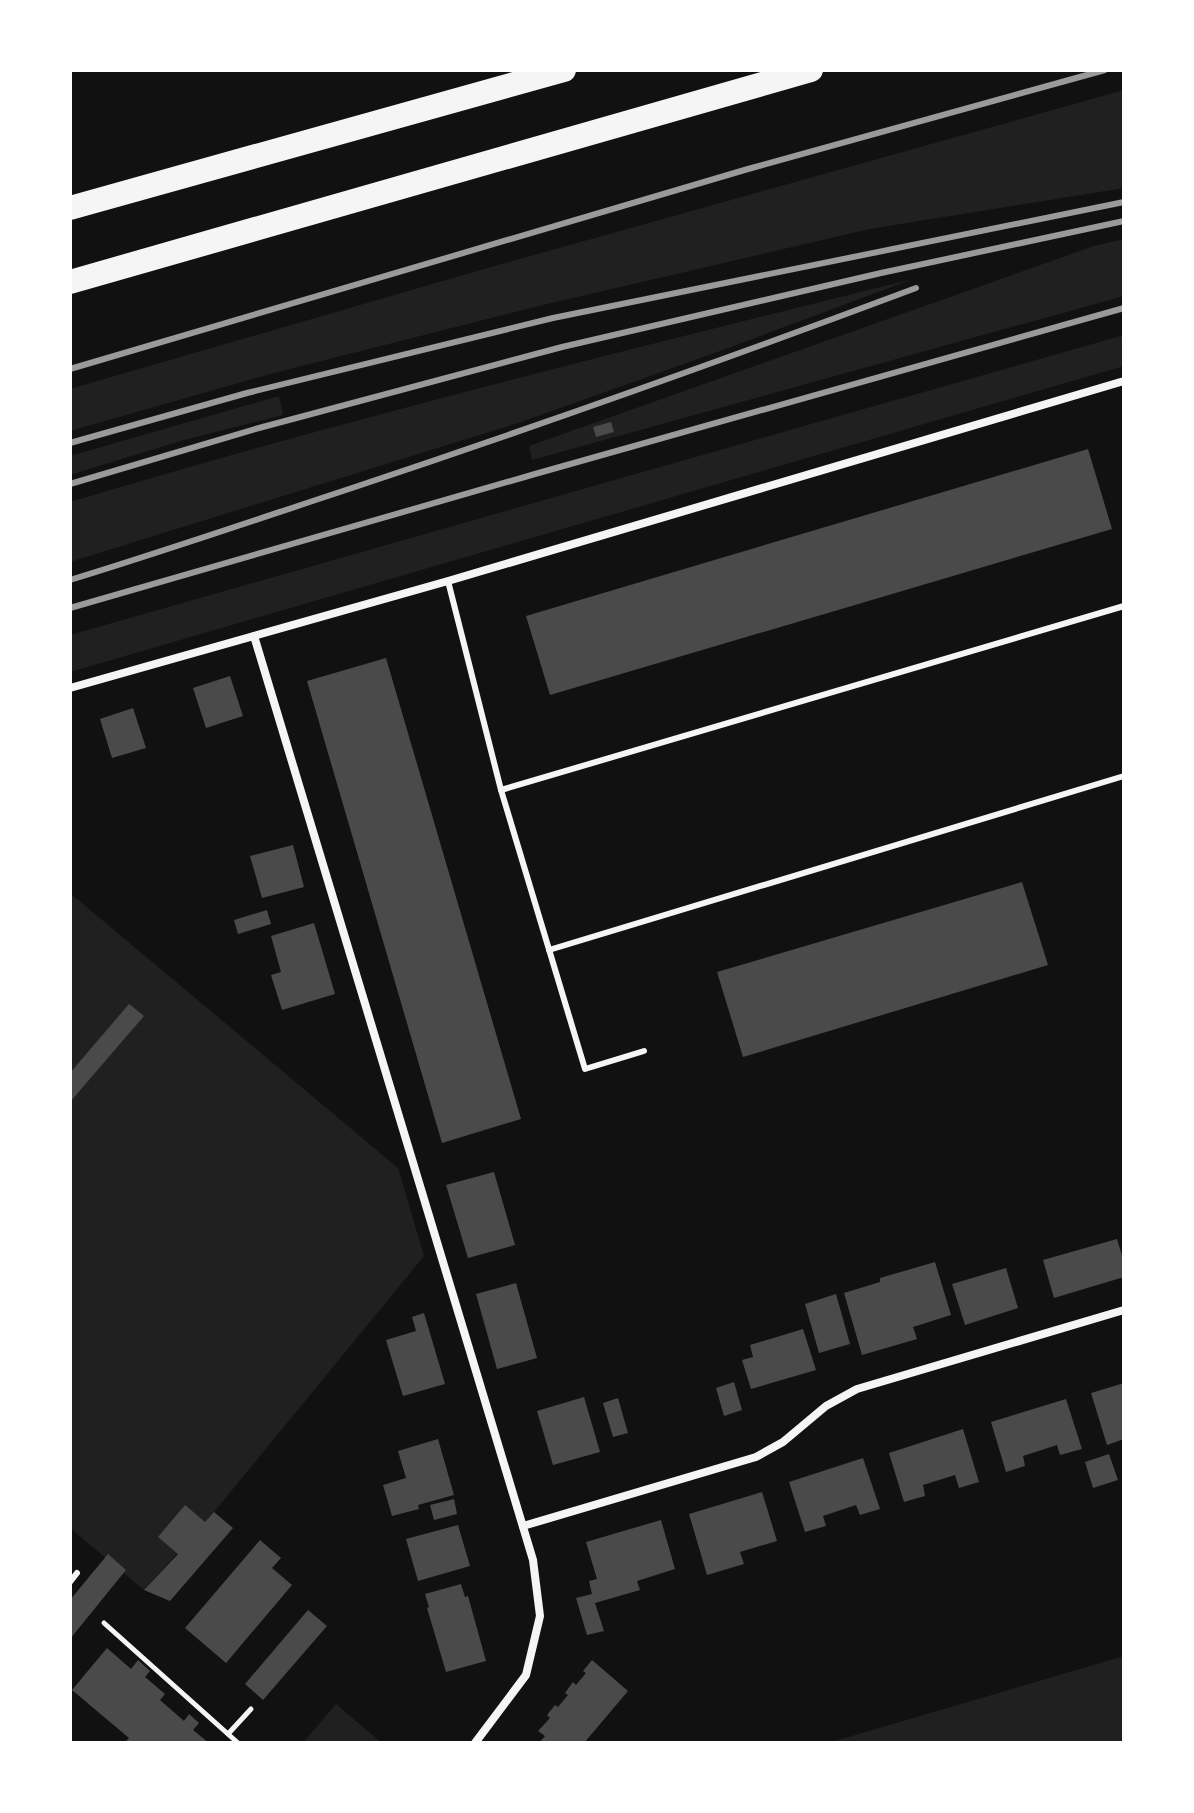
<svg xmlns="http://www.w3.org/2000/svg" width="1194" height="1813" viewBox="0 0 1194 1813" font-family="Signika,sans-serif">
<rect width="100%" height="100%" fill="#111"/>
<!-- green -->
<g fill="#202020">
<polygon points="1124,90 1124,188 870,229 547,304 274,373 70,431 70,389 484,269"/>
<polygon points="1124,239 1124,296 532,460 529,446 1094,246"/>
<path d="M913 279 712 354 521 422 70 562V502C349 418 631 349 913 279Z"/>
<polygon points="1124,335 1124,366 70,672 70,635"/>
<polygon points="279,396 283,415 184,440 70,475 70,456"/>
<polygon points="70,893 398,1168 424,1256 214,1512 144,1590 70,1528"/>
<polygon points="1124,1656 1124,1743 828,1743"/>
<polygon points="336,1704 382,1743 303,1743"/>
</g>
<!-- building -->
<g fill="#4a4a4a">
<polygon points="611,422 614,432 596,437 593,427"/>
<polygon points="1088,449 1112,529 550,695 526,616"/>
<polygon points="386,658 521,1119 442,1143 307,681"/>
<polygon points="230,676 243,716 206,728 193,688"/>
<polygon points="133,708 146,748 112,758 100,719"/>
<polygon points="293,845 304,887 262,898 250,856"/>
<polygon points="1022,882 1048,965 743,1057 717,972"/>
<polygon points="267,910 271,924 238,934 234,920"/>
<polygon points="314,923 335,994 282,1010 271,975 281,972 271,936"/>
<polygon points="129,1004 144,1016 70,1102 70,1073"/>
<polygon points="494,1172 515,1245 468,1258 446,1185"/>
<polygon points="1117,1239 1124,1262 1124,1277 1054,1298 1043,1260"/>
<polygon points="935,1262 951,1315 913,1327 917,1339 862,1355 844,1293 880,1282 880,1278"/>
<polygon points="1006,1268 1018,1308 965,1325 952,1284"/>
<polygon points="516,1283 537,1358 497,1369 476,1294"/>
<polygon points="836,1294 850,1344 819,1353 805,1304"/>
<polygon points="424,1313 445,1384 403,1396 386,1340 416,1331 412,1317"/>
<polygon points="803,1329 816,1370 751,1389 742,1360 753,1357 750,1345"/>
<polygon points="734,1382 742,1410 724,1416 716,1388"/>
<polygon points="1124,1383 1124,1439 1107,1445 1091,1393"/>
<polygon points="584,1397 600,1452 553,1465 537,1411"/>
<polygon points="618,1398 628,1433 613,1437 603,1403"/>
<polygon points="1066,1399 1082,1449 1060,1455 1057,1445 1023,1456 1025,1466 1006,1472 991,1422"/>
<polygon points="963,1429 979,1482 959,1488 955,1475 923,1485 925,1496 904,1502 889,1453"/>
<polygon points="438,1439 454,1495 418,1505 419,1509 392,1516 383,1485 406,1478 398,1451"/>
<polygon points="1109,1454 1118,1480 1093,1488 1085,1462"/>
<polygon points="863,1458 880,1509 860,1515 856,1505 823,1516 826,1526 805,1532 789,1482"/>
<polygon points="762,1492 777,1541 740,1552 744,1564 707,1575 689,1514"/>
<polygon points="454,1499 457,1514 434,1520 430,1505"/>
<polygon points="185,1505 205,1522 214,1512 233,1528 170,1601 144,1590 178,1554 158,1537"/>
<polygon points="661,1520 675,1569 637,1581 640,1590 595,1603 604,1631 587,1635 576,1598 592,1594 589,1581 597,1579 586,1542"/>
<polygon points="458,1525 470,1566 418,1581 406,1539"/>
<polygon points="260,1540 281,1558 272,1568 292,1585 226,1663 185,1628"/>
<polygon points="108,1554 126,1570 70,1639 70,1600"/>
<polygon points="461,1584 465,1597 468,1596 486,1661 446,1672 427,1608 429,1607 425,1594"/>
<polygon points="308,1610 327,1626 263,1700 245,1684"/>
<polygon points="107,1648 131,1669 138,1660 150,1671 145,1677 165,1694 160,1700 184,1721 189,1714 199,1723 193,1730 209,1743 124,1743 129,1738 72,1690"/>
<polygon points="592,1660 628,1691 584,1743 539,1743 545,1736 538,1731 550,1718 547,1715 555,1705 558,1707 568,1695 565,1693 573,1682 576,1685 586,1673 583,1671"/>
</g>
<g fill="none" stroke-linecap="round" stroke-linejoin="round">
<!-- path -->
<g stroke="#f5f5f5" stroke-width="5">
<polyline points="104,1623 238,1743"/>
<polyline points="228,1734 251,1709"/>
</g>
<!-- service -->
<g stroke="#f5f5f5" stroke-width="6">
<polyline points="448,581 501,790 585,1069 644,1051"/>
<polyline points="501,790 1124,606"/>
<polyline points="549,950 1124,776"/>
<polyline points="70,1582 77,1573"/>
</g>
<!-- minor -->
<g stroke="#f5f5f5" stroke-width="8">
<polyline points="254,636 533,1560 540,1616 526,1675 475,1743"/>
<polyline points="70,688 448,581 1124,381"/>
<polyline points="523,1526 756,1457 783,1442 826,1406 857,1389 1124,1310"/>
</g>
<!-- motorway -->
<g stroke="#f5f5f5" stroke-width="24">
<polyline points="70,208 564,70"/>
<polyline points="70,282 811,70"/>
</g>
<!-- rail -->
<g stroke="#9a9a9a" stroke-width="6">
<polyline points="70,369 748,169 1105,70"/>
<polyline points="70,443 247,393 553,318 1124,202"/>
<polyline points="70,484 259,428 562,347 881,273 1124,221"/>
<path d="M70 580C165 551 258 519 352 488 541 425 729 358 916 288"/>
<polyline points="70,608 535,474 1124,308"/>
</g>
</g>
<!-- border -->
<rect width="1194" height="1813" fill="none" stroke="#ffffff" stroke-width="144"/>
</svg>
